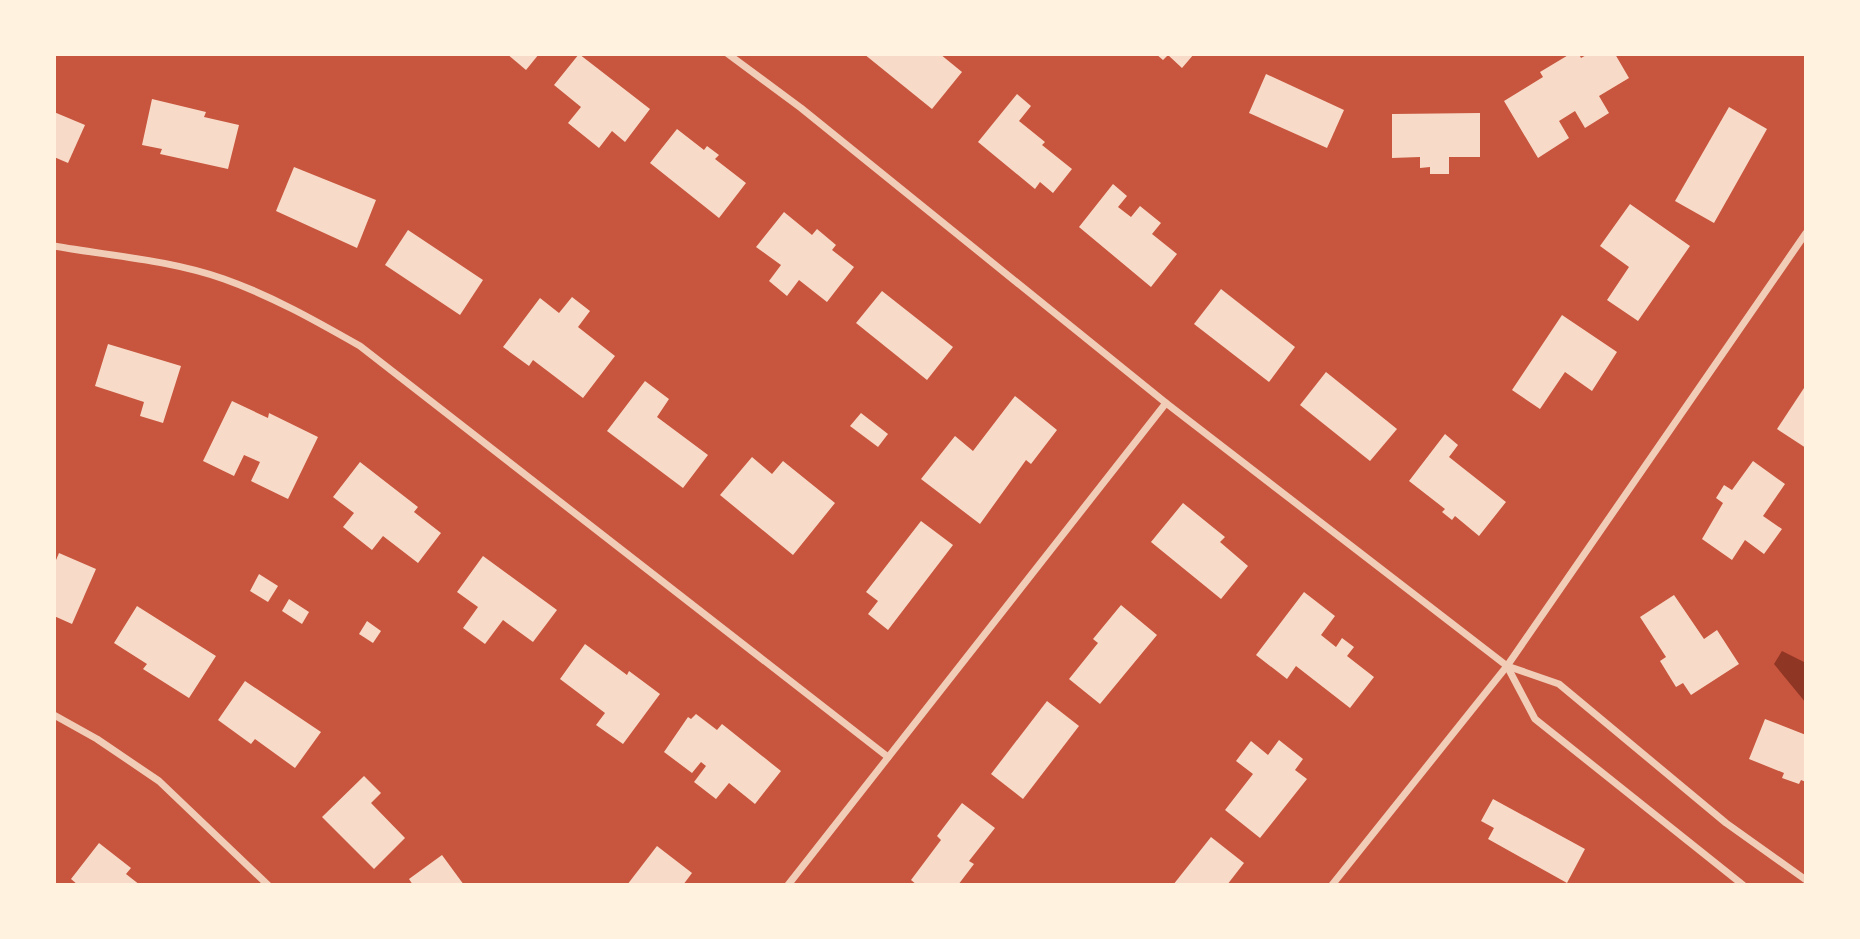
<svg xmlns="http://www.w3.org/2000/svg" width="1860" height="939" viewBox="0 0 1860 939" font-family="'Times New Roman',serif">
<rect width="100%" height="100%" fill="#c8553d"/>
<!-- water -->
<polygon fill="#8f3625" points="1782,651 1806,663 1806,703 1774,664"/>
<!-- building -->
<g fill="#f7dbc8">
<polygon points="507,54 539,54 526,70"/>
<polygon points="579,54 650,109 625,142 612,131 599,148 568,123 581,107 554,85"/>
<polygon points="864,54 940,54 962,72 932,109"/>
<polygon points="1156,54 1194,54 1182,68 1168,55 1163,60"/>
<polygon points="1570,54 1579,54 1581,58 1588,54 1615,54 1629,78 1599,96 1609,113 1585,128 1575,111 1559,121 1569,138 1538,158 1504,101 1543,77 1540,72"/>
<polygon points="1266,74 1344,110 1327,148 1249,113"/>
<polygon points="1017,94 1031,106 1019,121 1045,142 1042,145 1072,169 1053,193 1040,182 1035,189 978,142"/>
<polygon points="152,99 206,112 204,117 239,125 228,169 160,154 162,149 142,145"/>
<polygon points="1729,107 1767,129 1714,223 1675,201"/>
<polygon points="54,112 85,125 68,163 54,157"/>
<polygon points="1480,113 1480,157 1449,157 1449,174 1430,174 1430,167 1420,168 1420,157 1392,158 1392,114"/>
<polygon points="677,129 704,150 707,146 719,155 715,159 746,183 719,218 650,163"/>
<polygon points="294,167 376,200 357,248 276,211"/>
<polygon points="1113,184 1127,196 1118,207 1131,217 1140,206 1161,223 1152,234 1177,254 1151,287 1079,227"/>
<polygon points="1630,204 1690,246 1638,321 1607,300 1629,267 1600,246"/>
<polygon points="784,212 812,235 817,229 836,245 832,250 854,267 827,302 799,280 787,296 769,281 781,265 756,247"/>
<polygon points="408,230 483,280 460,315 385,265"/>
<polygon points="1221,289 1295,347 1269,382 1194,324"/>
<polygon points="882,291 953,347 927,380 856,323"/>
<polygon points="572,297 590,311 578,327 615,356 583,398 533,360 529,366 503,347 540,298 559,313"/>
<polygon points="1562,315 1617,352 1592,391 1565,372 1540,409 1512,390"/>
<polygon points="108,344 181,366 163,423 140,416 144,402 95,386"/>
<polygon points="1326,372 1397,429 1370,461 1300,405"/>
<polygon points="645,381 669,399 657,417 708,455 683,488 607,431"/>
<polygon points="1806,385 1806,448 1777,429"/>
<polygon points="1015,396 1057,430 1031,464 1026,460 980,524 921,479 955,436 973,451"/>
<polygon points="232,401 268,418 269,413 318,437 288,499 251,481 260,462 244,455 234,476 203,461"/>
<polygon points="861,413 888,434 878,447 850,426"/>
<polygon points="1445,434 1458,445 1449,457 1506,502 1479,536 1455,516 1452,520 1442,512 1445,509 1409,481"/>
<polygon points="752,457 772,474 783,461 835,503 793,555 720,495"/>
<polygon points="1753,461 1785,484 1763,516 1782,529 1764,554 1745,540 1732,560 1702,539 1723,503 1716,498 1724,485 1732,490"/>
<polygon points="360,462 418,507 414,512 441,533 418,563 383,536 372,550 343,527 354,513 333,497"/>
<polygon points="1183,503 1225,537 1220,542 1248,566 1221,599 1151,542"/>
<polygon points="921,521 953,545 888,630 868,614 878,601 866,592"/>
<polygon points="59,553 96,569 72,624 54,616 54,565"/>
<polygon points="483,556 557,610 533,642 503,620 485,644 463,628 478,607 457,592"/>
<polygon points="259,574 278,586 268,602 250,591"/>
<polygon points="1304,592 1335,616 1321,635 1336,647 1342,638 1354,647 1347,656 1374,677 1350,708 1296,666 1287,679 1256,655"/>
<polygon points="1674,595 1704,639 1717,630 1739,664 1691,695 1683,683 1676,687 1660,661 1666,657 1640,617"/>
<polygon points="289,599 309,612 302,624 282,611"/>
<polygon points="1121,605 1157,635 1100,704 1069,679 1098,643 1093,639"/>
<polygon points="137,606 216,656 189,698 143,669 147,664 114,643"/>
<polygon points="367,621 381,631 373,643 359,634"/>
<polygon points="585,644 627,675 629,671 660,694 623,744 596,725 605,713 560,679"/>
<polygon points="245,681 321,732 295,768 255,739 251,744 218,720"/>
<polygon points="1047,701 1079,726 1023,799 991,774"/>
<polygon points="696,714 717,730 722,724 781,771 755,804 729,783 716,799 694,782 706,766 701,762 692,773 664,752 688,717 691,719"/>
<polygon points="1765,719 1806,735 1806,782 1801,780 1799,784 1782,778 1784,773 1749,759"/>
<polygon points="1279,740 1303,759 1295,770 1307,779 1260,838 1225,810 1253,774 1236,761 1251,741 1268,755"/>
<polygon points="364,776 381,793 371,803 405,838 374,869 322,817"/>
<polygon points="1493,799 1585,849 1567,883 1488,839 1494,828 1481,821"/>
<polygon points="962,803 995,828 969,861 974,864 958,885 917,885 911,880 941,840 937,836"/>
<polygon points="1211,837 1244,863 1227,885 1173,885"/>
<polygon points="99,843 131,868 126,874 140,885 78,885 71,879"/>
<polygon points="657,846 692,873 683,885 627,885"/>
<polygon points="442,855 464,885 413,885 409,879"/>
</g>
<g fill="none" stroke-linecap="round" stroke-linejoin="round">
<!-- minor -->
<g stroke="#f1ccb7" stroke-width="7">
<polyline points="728,54 801,108 1166,403 1507,666 1559,684 1726,823 1806,880"/>
<path d="M54 246C111 256 170 260 224 279 272 296 316 321 360 346L888 757"/>
<polyline points="1507,666 1535,719 1743,885"/>
<polyline points="54,715 97,739 159,781 268,885"/>
<polyline points="788,885 1166,403"/>
<polyline points="1332,885 1507,666 1806,233"/>
</g>
</g>
<!-- border -->
<rect width="1860" height="939" fill="none" stroke="#fff3e0" stroke-width="112"/>
</svg>
